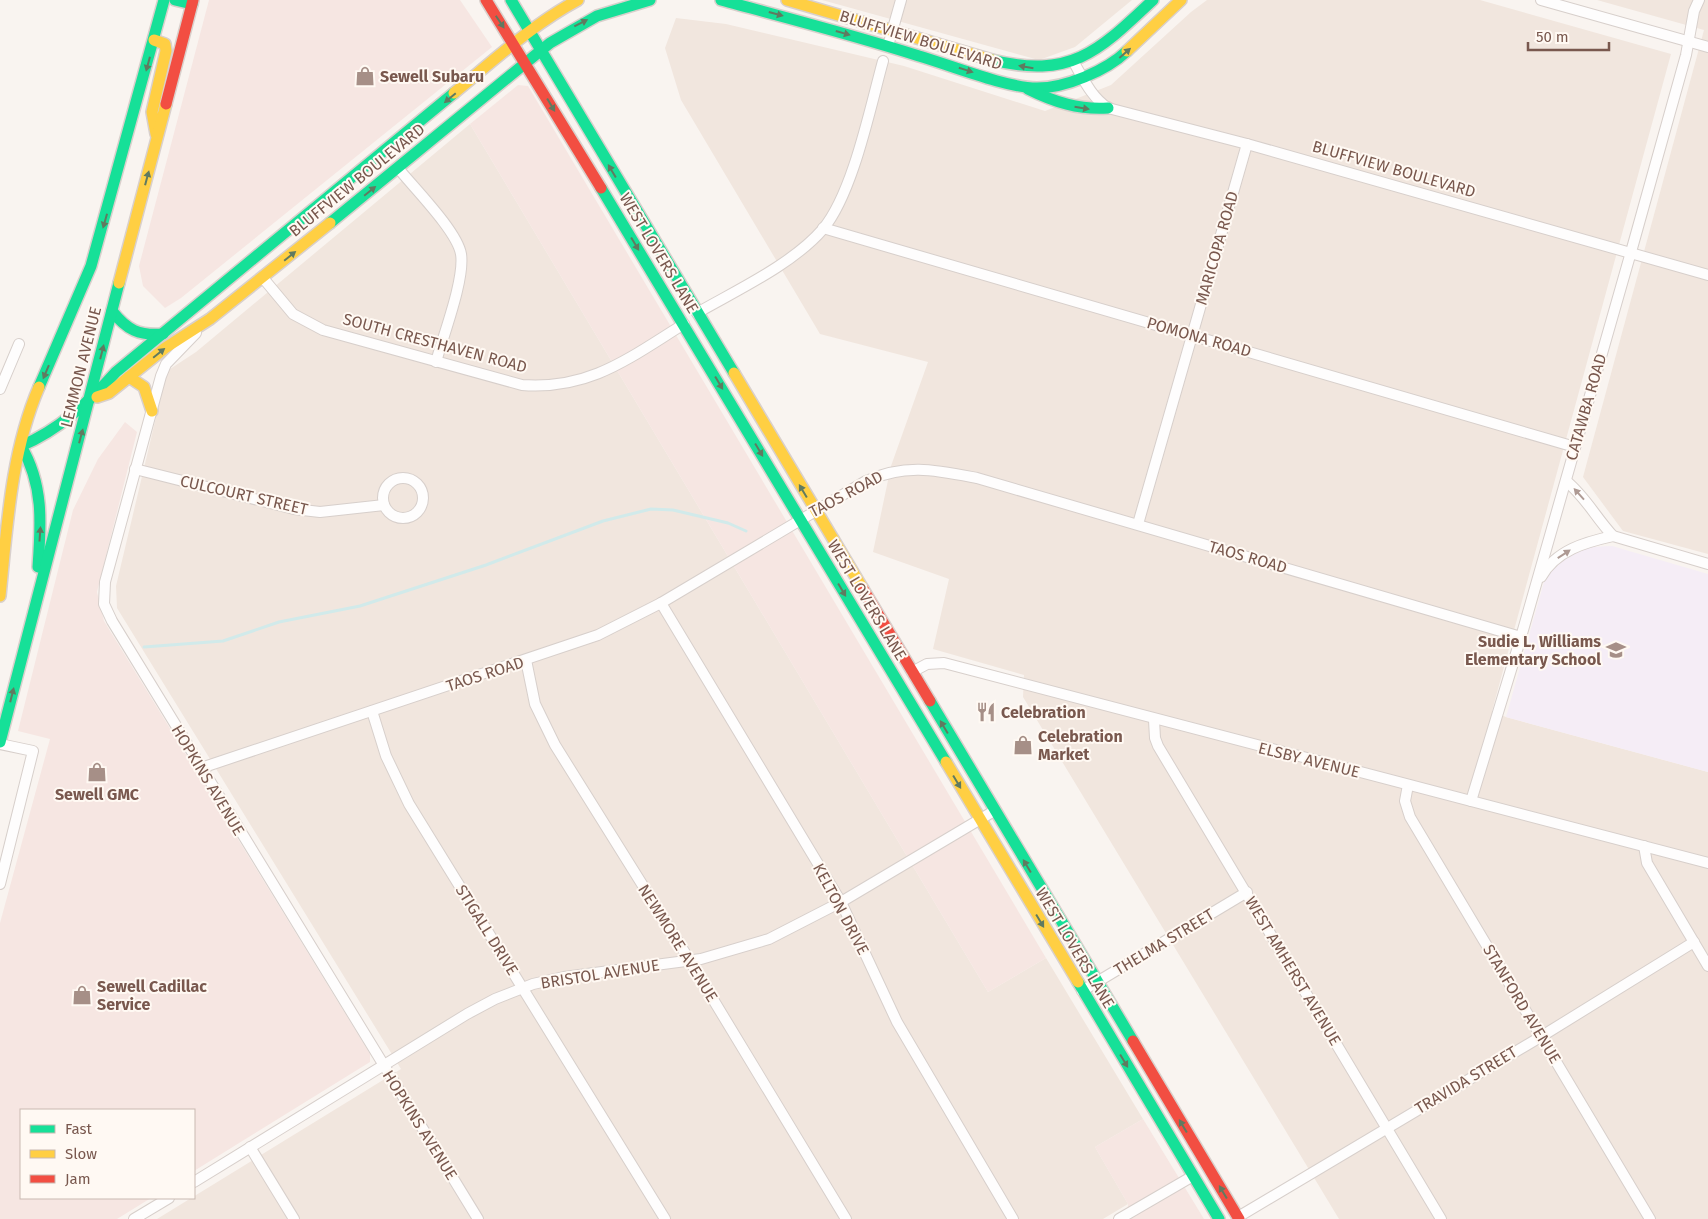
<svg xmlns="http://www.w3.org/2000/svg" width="1708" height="1219" viewBox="0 0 1708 1219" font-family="'Fira Sans',sans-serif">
<rect width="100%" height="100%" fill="#f9f4f0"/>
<!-- residential -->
<g fill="#f1e6de">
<polygon points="822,0 1132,0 1075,47 1039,60"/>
<polygon points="1207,0 1480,0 1671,54 1492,711 1506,717 1708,772 1708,1219 1339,1219 1023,697 1024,675 933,649 949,579 873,552 891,466 928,362 820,334 681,100 665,48 676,18 726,24 904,66 1045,111 1111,85 1191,12"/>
<polygon points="1597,0 1708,0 1708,554 1623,531 1583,477 1704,30"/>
<polygon points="470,124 988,992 1046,958 1143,1119 1095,1147 1128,1204 1103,1219 157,1219 401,1069 117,608 116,586 167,371 196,352"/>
</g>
<!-- commercial -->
<g fill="#f6e6e2">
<polygon points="209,0 460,0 492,47 181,298 165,308 143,286 139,266"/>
<polygon points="518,85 528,86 1046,958 988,992 470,124"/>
<polygon points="125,422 137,432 97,592 104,621 370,1054 370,1062 194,1171 194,1110 21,1110 21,1198 151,1198 117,1219 0,1219 0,923 50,739 18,731 73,510 98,459"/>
<polygon points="1143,1119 1204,1219 1127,1219 1128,1204 1095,1147"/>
</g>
<!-- education -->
<polygon fill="#f5edf6" points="1612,546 1708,574 1708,772 1506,717 1544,582 1556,565 1573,554 1591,547"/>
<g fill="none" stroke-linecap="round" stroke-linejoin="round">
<!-- stream -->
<polyline stroke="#d1eaea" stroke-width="3" points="144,647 223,641 279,622 360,606 486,565 603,521 651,509 673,510 728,523 746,531"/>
<defs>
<g id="street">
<polyline points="1541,0 1708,47"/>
<polyline points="888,46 901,0"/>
<path d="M1073 61C1083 78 1091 97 1108 108L1247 144 1708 275"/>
<path d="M398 168C414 188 457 231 461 254 465 279 443 336 436 362"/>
<polyline points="823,228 1575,447"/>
<path d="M263 278 293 314 323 330 522 385C590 390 629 358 684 324"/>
<path d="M697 313C737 290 793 264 823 229 853 193 870 108 883 61"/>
<polyline points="196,333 166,364 161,376 105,582 104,604 112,621 478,1219"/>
<polyline points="0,389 19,344"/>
<polyline points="135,469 294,509 320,512 384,505"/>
<circle cx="403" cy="498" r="20"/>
<path d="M1566 481C1585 496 1596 518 1613 536L1708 564"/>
<polyline points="1138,524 1247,144"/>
<path d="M1541 577C1556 550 1586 542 1613 536"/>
<polyline points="661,603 841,902 897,1022 1013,1219"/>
<polyline points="526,660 535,704 555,745 685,953 846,1219"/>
<polyline points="912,672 927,664 944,663 1708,863"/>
<polyline points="372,711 386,756 409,804 665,1219"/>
<polyline points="1154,720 1155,738 1158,746 1441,1219"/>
<polyline points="0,744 33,751 0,884"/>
<path d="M201 768 598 635 661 603 866 481C906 463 936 470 977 478L1521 637"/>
<polyline points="1408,785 1405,801 1410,817 1650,1219"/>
<polyline points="1471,801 1521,637 1631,252 1686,55 1694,11 1699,0"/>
<polyline points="1644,846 1647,863 1708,966"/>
<polyline points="1082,991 1247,892"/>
<polyline points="250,1147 294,1219"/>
<polyline points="194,1182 467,1014 495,999 533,984 564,977 701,959 769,939 841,902 994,811"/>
<polyline points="1238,1217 1542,1036 1694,942"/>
<polyline points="134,1219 169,1198"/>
<polyline points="1119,1219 1193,1176"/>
</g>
<g id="fast">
<polyline points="175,0 192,4"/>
<polyline points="511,0 734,373"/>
<path d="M721 0C787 18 854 35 919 56 950 65 1007 88 1037 88 1065 88 1106 71 1127 51"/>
<path d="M992 60C1071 79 1098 52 1153 0"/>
<path d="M1028 89C1054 102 1079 110 1108 108"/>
<polyline points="601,188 946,762"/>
<polyline points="330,223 550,43 597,16 650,0"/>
<path d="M112 311C127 330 139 336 163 334"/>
<polyline points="39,387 91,266 164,0"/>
<path d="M21 446C59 430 89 402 116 372L454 93"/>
<path d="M21 446C44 485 41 524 38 567"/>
<polyline points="930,701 1133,1041"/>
<polyline points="0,742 119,283"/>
<polyline points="1078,982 1219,1219"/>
</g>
<g id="slow">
<polyline points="787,0 992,60"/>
<polyline points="154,40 165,44 166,51 152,112 156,134"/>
<polyline points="1127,51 1181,0"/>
<path d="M454 93C493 61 533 24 578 0"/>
<polyline points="119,283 166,104"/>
<polyline points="734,373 863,589"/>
<polyline points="129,377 144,387 152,411"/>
<polyline points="97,397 109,393 165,348 210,319 330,223"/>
<path d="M0 596C7 526 11 452 39 387"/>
<polyline points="946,762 1078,982"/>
</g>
<g id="jam">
<polyline points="486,0 601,188"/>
<polyline points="166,104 193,0"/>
<polyline points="863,589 930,701"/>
<polyline points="1133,1041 1239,1219"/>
</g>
</defs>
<!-- street casing -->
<use href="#street" stroke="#d7cfcb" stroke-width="12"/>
<!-- fast casing -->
<use href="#fast" stroke="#d9d0cc" stroke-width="14"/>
<!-- slow casing -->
<use href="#slow" stroke="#d9d0cc" stroke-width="14"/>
<!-- jam casing -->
<use href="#jam" stroke="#d9d0cc" stroke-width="14"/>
<!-- street -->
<use href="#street" stroke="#fefdfd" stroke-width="10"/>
<!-- fast -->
<use href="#fast" stroke="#16e098" stroke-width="11"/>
<!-- slow -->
<use href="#slow" stroke="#ffcf43" stroke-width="11"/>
<!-- jam -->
<use href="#jam" stroke="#f24e42" stroke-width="11"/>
</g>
<!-- one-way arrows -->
<defs><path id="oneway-solid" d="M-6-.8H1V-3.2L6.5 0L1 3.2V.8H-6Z" transform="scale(1.25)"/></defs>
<g fill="#607a60">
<use href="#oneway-solid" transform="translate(776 14) rotate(15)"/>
<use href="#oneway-solid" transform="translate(500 22) rotate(56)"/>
<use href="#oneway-solid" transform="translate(581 23) rotate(-27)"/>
<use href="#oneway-solid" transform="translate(843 33) rotate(16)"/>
<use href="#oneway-solid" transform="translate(1125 53) rotate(-41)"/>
<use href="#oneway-solid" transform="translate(148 64) rotate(105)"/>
<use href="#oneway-solid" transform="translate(1026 67) rotate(-170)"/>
<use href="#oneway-solid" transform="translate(966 70) rotate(17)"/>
<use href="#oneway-solid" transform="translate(450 98) rotate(140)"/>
<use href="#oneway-solid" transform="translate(551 105) rotate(59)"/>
<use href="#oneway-solid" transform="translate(1082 108) rotate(9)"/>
<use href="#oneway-solid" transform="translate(612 171) rotate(-121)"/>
<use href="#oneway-solid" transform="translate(147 178) rotate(-75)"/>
<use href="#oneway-solid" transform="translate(370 191) rotate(-39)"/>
<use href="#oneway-solid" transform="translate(105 221) rotate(106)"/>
<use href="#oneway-solid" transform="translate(635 244) rotate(59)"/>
<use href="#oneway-solid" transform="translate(290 256) rotate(-39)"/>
<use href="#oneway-solid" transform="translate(102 352) rotate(-76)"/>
<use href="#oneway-solid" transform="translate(159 353) rotate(-39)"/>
<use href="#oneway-solid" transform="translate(46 372) rotate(113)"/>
<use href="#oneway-solid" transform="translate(719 383) rotate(59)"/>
<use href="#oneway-solid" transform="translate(81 436) rotate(-75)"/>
<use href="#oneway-solid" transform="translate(759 450) rotate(59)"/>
<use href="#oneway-solid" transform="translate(803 491) rotate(-121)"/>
<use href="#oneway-solid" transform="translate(40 534) rotate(-86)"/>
<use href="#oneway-solid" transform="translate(842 590) rotate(59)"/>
<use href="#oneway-solid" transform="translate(12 695) rotate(-76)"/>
<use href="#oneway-solid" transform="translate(944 727) rotate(-121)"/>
<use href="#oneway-solid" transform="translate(957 782) rotate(59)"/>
<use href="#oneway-solid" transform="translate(1027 866) rotate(-121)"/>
<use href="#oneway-solid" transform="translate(1040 921) rotate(59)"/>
<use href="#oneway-solid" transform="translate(1124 1061) rotate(59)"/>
<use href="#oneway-solid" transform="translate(1183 1126) rotate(-121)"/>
<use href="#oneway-solid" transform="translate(1223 1192) rotate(-121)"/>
</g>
<g fill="#ae9a94">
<use href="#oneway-solid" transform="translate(1579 494) rotate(-132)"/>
<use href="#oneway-solid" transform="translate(1564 554) rotate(-33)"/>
</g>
<!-- icons -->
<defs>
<symbol id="shop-bare" viewBox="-9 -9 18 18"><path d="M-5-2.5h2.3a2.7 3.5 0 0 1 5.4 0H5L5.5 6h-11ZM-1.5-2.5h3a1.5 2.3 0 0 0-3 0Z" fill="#a68f87" stroke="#fff9f3" stroke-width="2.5" paint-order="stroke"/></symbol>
<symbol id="school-bare" viewBox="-9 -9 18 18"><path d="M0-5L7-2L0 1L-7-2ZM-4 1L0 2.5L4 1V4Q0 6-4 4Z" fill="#a68f87" stroke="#fff9f3" stroke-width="2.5" paint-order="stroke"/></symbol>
<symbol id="restaurant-bare" viewBox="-9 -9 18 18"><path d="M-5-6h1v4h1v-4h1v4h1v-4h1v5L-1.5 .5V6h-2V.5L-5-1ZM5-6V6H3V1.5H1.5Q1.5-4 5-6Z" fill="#a68f87" stroke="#fff9f3" stroke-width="2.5" paint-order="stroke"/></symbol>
</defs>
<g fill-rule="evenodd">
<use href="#shop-bare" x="351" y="62" width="28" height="28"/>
<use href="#school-bare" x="1602" y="636" width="28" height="28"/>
<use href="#restaurant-bare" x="972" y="698" width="28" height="28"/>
<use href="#shop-bare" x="1009" y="731" width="28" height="28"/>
<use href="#shop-bare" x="83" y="758" width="28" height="28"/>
<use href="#shop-bare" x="68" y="981" width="28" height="28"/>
</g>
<g text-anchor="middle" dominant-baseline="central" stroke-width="4" stroke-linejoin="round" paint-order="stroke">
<!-- street labels -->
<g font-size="16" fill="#79584e" stroke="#fff9f3">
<text transform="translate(921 40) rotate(17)">BLUFFVIEW BOULEVARD</text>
<text transform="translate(1394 169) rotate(16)">BLUFFVIEW BOULEVARD</text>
<text transform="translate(357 180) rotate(-39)">BLUFFVIEW BOULEVARD</text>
<text transform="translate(1217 248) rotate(-74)">MARICOPA ROAD</text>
<text transform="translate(659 253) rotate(59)">WEST LOVERS LANE</text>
<text transform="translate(1199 337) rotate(16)">POMONA ROAD</text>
<text transform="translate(435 343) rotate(15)">SOUTH CRESTHAVEN ROAD</text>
<text transform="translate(81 367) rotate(-76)">LEMMON AVENUE</text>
<text transform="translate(1586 407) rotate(-74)">CATAWBA ROAD</text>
<text transform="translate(846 494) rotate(-28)">TAOS ROAD</text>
<text transform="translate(244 495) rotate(13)">CULCOURT STREET</text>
<text transform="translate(1248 557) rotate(16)">TAOS ROAD</text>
<text transform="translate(867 600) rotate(59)">WEST LOVERS LANE</text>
<text transform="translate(485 674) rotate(-18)">TAOS ROAD</text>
<text transform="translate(1309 760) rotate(14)">ELSBY AVENUE</text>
<text transform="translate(208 780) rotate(59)">HOPKINS AVENUE</text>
<text transform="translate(841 909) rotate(62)">KELTON DRIVE</text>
<text transform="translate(487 930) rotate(58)">STIGALL DRIVE</text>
<text transform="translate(1164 942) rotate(-31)">THELMA STREET</text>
<text transform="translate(678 943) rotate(58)">NEWMORE AVENUE</text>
<text transform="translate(1075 948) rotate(59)">WEST LOVERS LANE</text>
<text transform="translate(1293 971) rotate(59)">WEST AMHERST AVENUE</text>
<text transform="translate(600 974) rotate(-9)">BRISTOL AVENUE</text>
<text transform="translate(1522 1004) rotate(59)">STANFORD AVENUE</text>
<text transform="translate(1466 1080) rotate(-31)">TRAVIDA STREET</text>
<text transform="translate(420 1125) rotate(58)">HOPKINS AVENUE</text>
</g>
<!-- poi labels -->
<g font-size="16" font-weight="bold" fill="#79584e" stroke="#fff9f3" text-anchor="start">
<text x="380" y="76">Sewell Subaru</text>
<text x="1601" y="641" text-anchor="end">Sudie L, Williams<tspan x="1601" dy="18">Elementary School</tspan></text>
<text x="1001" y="712">Celebration</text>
<text x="1038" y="736">Celebration<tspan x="1038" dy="18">Market</tspan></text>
<text x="97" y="794" text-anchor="middle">Sewell GMC</text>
<text x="97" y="986">Sewell Cadillac<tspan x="97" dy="18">Service</tspan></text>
</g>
</g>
<!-- legend -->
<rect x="20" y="1109" width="175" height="90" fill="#fff9f3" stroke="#c9b9b1"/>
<rect x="30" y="1125" width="25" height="8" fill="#16e098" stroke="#c9b9b1"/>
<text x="65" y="1134" font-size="15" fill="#79584e">Fast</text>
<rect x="30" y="1150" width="25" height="8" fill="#ffcf43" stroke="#c9b9b1"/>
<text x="65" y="1159" font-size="15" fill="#79584e">Slow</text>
<rect x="30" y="1175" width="25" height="8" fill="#f24e42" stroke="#c9b9b1"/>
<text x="65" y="1184" font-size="15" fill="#79584e">Jam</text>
<!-- scale -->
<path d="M1528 42v8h81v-8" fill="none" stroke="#79584e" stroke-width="2.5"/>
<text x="1536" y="42" font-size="15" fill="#79584e" stroke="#fff9f3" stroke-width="4" paint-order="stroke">50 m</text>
</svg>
